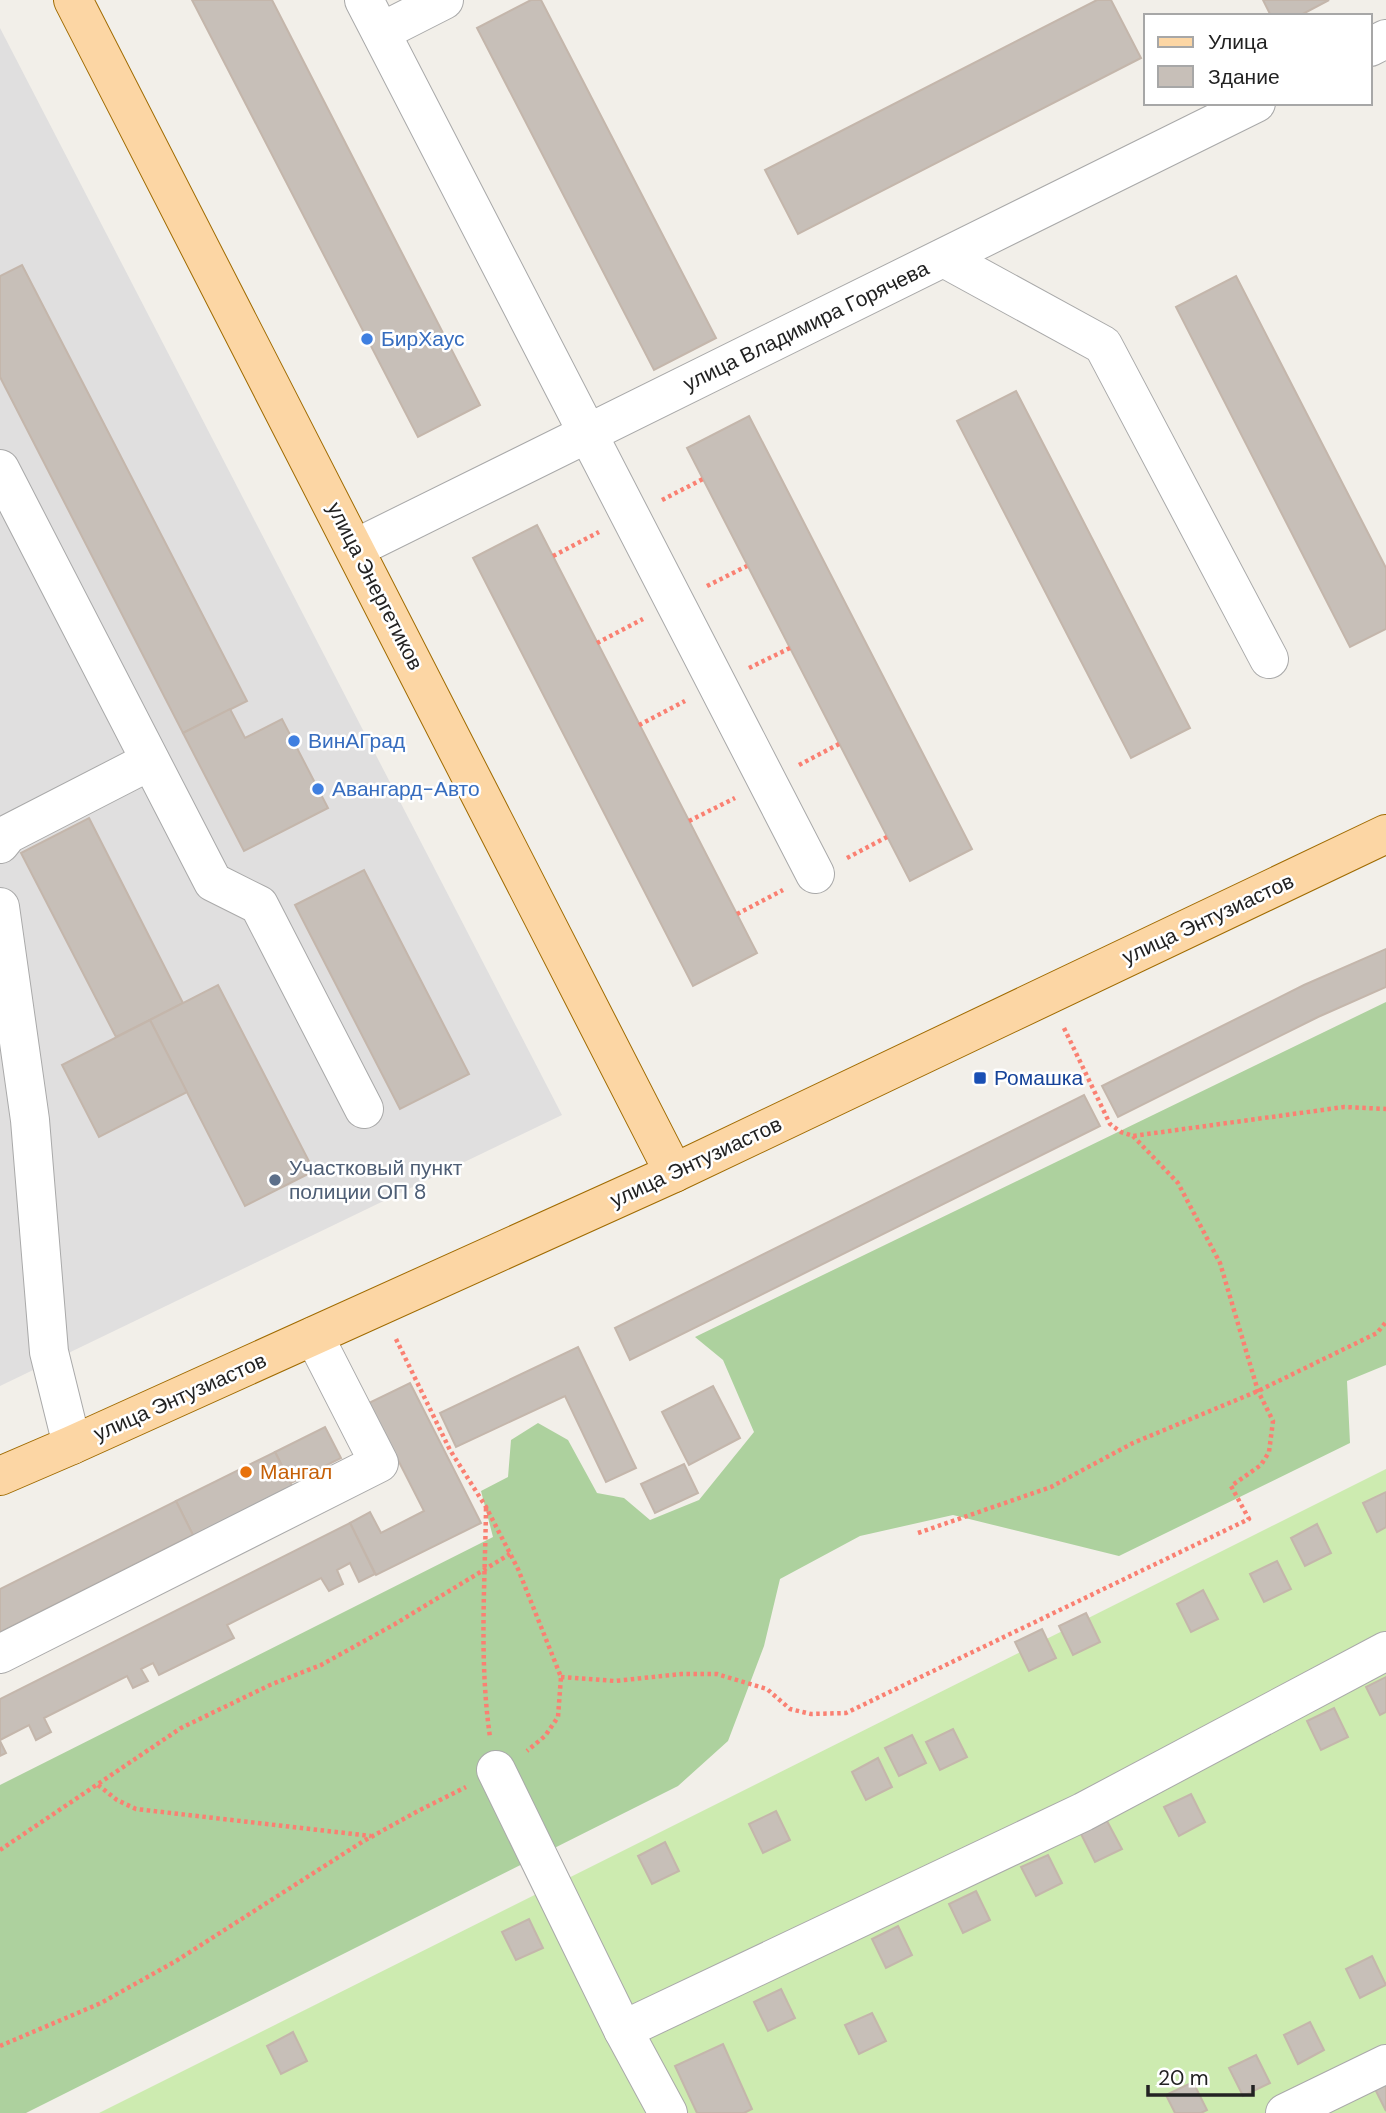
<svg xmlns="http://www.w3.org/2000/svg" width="1386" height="2113" viewBox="0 0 1386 2113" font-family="'DM Sans',sans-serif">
<rect width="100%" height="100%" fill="#f2efe9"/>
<!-- residential -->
<polygon fill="#e0dfdf" points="0,28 562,1115 0,1386"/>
<!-- grass -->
<polygon fill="#cdebb0" points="1386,1469 1386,2113 99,2113"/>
<!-- forest -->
<polygon fill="#add19e" points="1386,1002 1386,1365 1347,1381 1350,1443 1119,1556 953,1515 860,1536 780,1579 764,1646 728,1741 678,1786 26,2113 0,2113 0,1785 493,1537 481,1491 508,1477 511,1440 538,1423 568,1440 597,1493 624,1498 650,1520 699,1500 754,1432 723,1360 695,1337"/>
<!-- building -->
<g fill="#c7bfb8" stroke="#c4b6ab" stroke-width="2">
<polygon points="192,0 272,0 480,405 418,437"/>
<polygon points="531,0 541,0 716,338 654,370 477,28"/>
<polygon points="1097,0 1111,0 1141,58 798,234 765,170"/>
<polygon points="1263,0 1329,0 1299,16 1271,16"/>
<polygon points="22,265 247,701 183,733 0,377 0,276"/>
<polygon points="1236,276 1386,568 1386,629 1350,647 1176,307"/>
<polygon points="1016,391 1190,728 1131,758 957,421"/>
<polygon points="749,416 972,849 910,881 687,448"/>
<polygon points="537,525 757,953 693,986 473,558"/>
<polygon points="230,709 245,738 282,719 328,808 244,851 183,733"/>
<polygon points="89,818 183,1003 116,1037 21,853"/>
<polygon points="364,870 469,1074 400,1109 295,905"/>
<polygon points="1386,949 1386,987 1318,1017 1118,1117 1102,1086 1304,985"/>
<polygon points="218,985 314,1171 245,1206 150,1020"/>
<polygon points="150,1020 187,1092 99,1137 62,1065"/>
<polygon points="1084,1095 1100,1126 630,1360 615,1328"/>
<polygon points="578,1347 636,1468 606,1482 565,1396 456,1447 440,1413"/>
<polygon points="410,1383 481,1523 376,1575 350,1523 370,1512 381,1533 424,1511 369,1403"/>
<polygon points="713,1386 740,1438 689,1465 662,1412"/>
<polygon points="325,1427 341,1458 291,1483 275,1452"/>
<polygon points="275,1452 297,1496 198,1545 176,1501"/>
<polygon points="684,1464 698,1493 655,1513 641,1484"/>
<polygon points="1386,1492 1386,1527 1377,1532 1363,1503"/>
<polygon points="176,1501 193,1535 0,1632 0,1589"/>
<polygon points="350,1523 375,1574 359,1582 350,1563 337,1570 343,1584 329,1591 321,1578 227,1625 234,1638 159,1675 153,1663 141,1669 148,1681 133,1688 127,1676 44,1718 51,1732 36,1740 29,1725 0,1740 0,1699"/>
<polygon points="1317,1524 1331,1553 1305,1566 1291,1538"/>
<polygon points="1277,1561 1291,1589 1264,1602 1250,1574"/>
<polygon points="1203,1590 1218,1619 1191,1632 1177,1604"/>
<polygon points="1086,1613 1100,1642 1073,1655 1059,1626"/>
<polygon points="1042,1629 1056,1658 1029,1671 1015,1642"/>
<polygon points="1386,1677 1386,1712 1380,1715 1366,1687"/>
<polygon points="1334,1708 1348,1737 1321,1750 1307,1721"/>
<polygon points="953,1729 967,1757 940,1770 926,1742"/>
<polygon points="912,1735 926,1763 899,1776 885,1748"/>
<polygon points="0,1741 6,1753 0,1756"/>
<polygon points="878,1758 892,1787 866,1800 852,1772"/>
<polygon points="1191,1794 1205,1822 1179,1836 1164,1807"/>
<polygon points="776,1811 790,1840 763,1853 749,1824"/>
<polygon points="1107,1821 1122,1849 1095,1862 1081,1834"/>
<polygon points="665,1842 679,1871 652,1884 638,1856"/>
<polygon points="1048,1855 1062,1883 1036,1896 1021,1867"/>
<polygon points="976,1891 990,1920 963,1933 949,1904"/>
<polygon points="529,1919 543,1948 516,1960 502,1932"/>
<polygon points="898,1926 912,1955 886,1968 872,1939"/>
<polygon points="1372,1956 1386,1985 1360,1998 1346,1969"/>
<polygon points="781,1989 795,2018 768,2031 754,2002"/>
<polygon points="872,2013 886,2041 859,2054 845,2025"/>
<polygon points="1310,2022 1324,2050 1298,2064 1284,2035"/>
<polygon points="293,2032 307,2061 281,2074 267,2046"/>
<polygon points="723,2044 752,2109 744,2113 697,2113 675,2066"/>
<polygon points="1256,2055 1270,2083 1243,2096 1229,2068"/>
<polygon points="1386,2076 1386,2111 1372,2083"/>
<polygon points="1193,2082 1207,2110 1201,2113 1175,2113 1166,2095"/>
</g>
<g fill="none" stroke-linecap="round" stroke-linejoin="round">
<defs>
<g id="minor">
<polyline points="364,0 815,874"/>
<polyline points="381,32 444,0"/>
<polyline points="1370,47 1386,39"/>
<polyline points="944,258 1103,345 1269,659"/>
<polyline points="0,469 213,882 259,905 364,1109"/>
<polyline points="356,548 1256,103"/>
<polyline points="0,844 8,834 150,761"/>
<polyline points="0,907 30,1120 49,1352 72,1445"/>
<polyline points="0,1654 379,1463 314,1336"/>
<polyline points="496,1770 623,2030 668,2113"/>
<polyline points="623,2030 1083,1812 1386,1651"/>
<polyline points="1285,2113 1386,2064"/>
</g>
<g id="major">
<polyline points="73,0 674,1173"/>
<polyline points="0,1476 72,1445 674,1173 1386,834"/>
</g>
</defs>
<!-- minor casing -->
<use href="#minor" stroke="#a9a9a9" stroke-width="40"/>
<!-- major casing -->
<use href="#major" stroke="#a06b00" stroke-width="40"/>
<!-- path -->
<g stroke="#fa8072" stroke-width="4.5" stroke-dasharray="3.5 3.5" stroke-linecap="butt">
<polyline points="662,500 703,479"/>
<polyline points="553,556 599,532"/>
<polyline points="707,586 747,566"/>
<polyline points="597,643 643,619"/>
<polyline points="749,668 790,648"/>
<polyline points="639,725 685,701"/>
<polyline points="799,765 839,744"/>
<polyline points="689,821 735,798"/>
<polyline points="847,858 887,837"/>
<polyline points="737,914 783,890"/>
<polyline points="1064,1028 1110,1124 1121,1132 1133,1136 1344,1107 1386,1109"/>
<polyline points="396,1339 450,1450 486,1507 518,1569 561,1677 558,1717 545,1736 527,1751"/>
<path d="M486 1508C485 1584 479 1661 490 1737"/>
<polyline points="918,1533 1051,1487 1133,1443 1258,1391 1377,1333 1386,1322"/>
<polyline points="561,1677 615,1681 681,1674 717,1674 767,1689 790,1709 811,1714 846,1713 1249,1519 1231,1486 1261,1465 1269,1452 1273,1421 1258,1391 1220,1263 1178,1183 1133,1136"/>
<polyline points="98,1785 117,1800 136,1809 371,1836"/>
<polyline points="0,1850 181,1728 270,1685 321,1665 395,1624 510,1554"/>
<polyline points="0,2046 101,2003 176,1961 362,1842 418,1811 466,1787"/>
</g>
<!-- minor -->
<use href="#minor" stroke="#fff" stroke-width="38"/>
<!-- major -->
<use href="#major" stroke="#fcd6a4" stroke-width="38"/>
</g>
<!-- markers -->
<g fill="#3f7fe0" stroke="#fff" stroke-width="2.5">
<circle cx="367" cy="339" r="7"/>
<circle cx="294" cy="741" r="7"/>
<circle cx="318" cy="789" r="7"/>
</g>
<rect fill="#1a4fb4" stroke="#fff" stroke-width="2.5" x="973" y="1071" width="14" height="14" rx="3.5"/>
<circle fill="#5c6f8a" stroke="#fff" stroke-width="2.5" cx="275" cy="1180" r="7"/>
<circle fill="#e8710a" stroke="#fff" stroke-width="2.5" cx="246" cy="1472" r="7"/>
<g text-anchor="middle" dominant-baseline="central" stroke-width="5" stroke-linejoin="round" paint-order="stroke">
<!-- street labels -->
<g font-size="21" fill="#222" stroke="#fff">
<text transform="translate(806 326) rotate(-26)">улица Владимира Горячева</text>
<text transform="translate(375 586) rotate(63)">улица Энергетиков</text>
<text transform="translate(1208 919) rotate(-25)">улица Энтузиастов</text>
<text transform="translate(696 1162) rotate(-25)">улица Энтузиастов</text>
<text transform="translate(180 1397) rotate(-24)">улица Энтузиастов</text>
</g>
<!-- shop labels -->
<g font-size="21" fill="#366cbe" stroke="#fff" text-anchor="start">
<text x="381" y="339">БирХаус</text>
<text x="308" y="741">ВинАГрад</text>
<text x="332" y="789">Авангард-Авто</text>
</g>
<!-- transit labels -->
<g font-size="21" fill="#164399" stroke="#fff" text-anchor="start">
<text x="994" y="1078">Ромашка</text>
</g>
<!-- service labels -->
<g font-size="21" fill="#4e5e75" stroke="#fff" text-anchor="start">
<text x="289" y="1168">Участковый пункт<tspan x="289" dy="24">полиции ОП 8</tspan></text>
</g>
<!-- food labels -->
<g font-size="21" fill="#c56008" stroke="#fff" text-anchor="start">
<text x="260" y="1472">Мангал</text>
</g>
</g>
<!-- legend -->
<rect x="1144" y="14" width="228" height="91" fill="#ffffff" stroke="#a7a7a7" stroke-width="2"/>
<rect x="1158" y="37" width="35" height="10" fill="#fcd6a4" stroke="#a7a7a7" stroke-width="2"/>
<text x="1208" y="49" font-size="21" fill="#222222">Улица</text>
<rect x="1158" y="66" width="35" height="21" fill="#c7bfb8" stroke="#a7a7a7" stroke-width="2"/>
<text x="1208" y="84" font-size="21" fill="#222222">Здание</text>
<!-- scale -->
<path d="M1148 2085v10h105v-10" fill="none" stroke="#222222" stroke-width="3.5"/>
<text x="1158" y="2085" font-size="21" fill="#222222" stroke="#ffffff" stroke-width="5" paint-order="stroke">20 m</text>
</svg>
